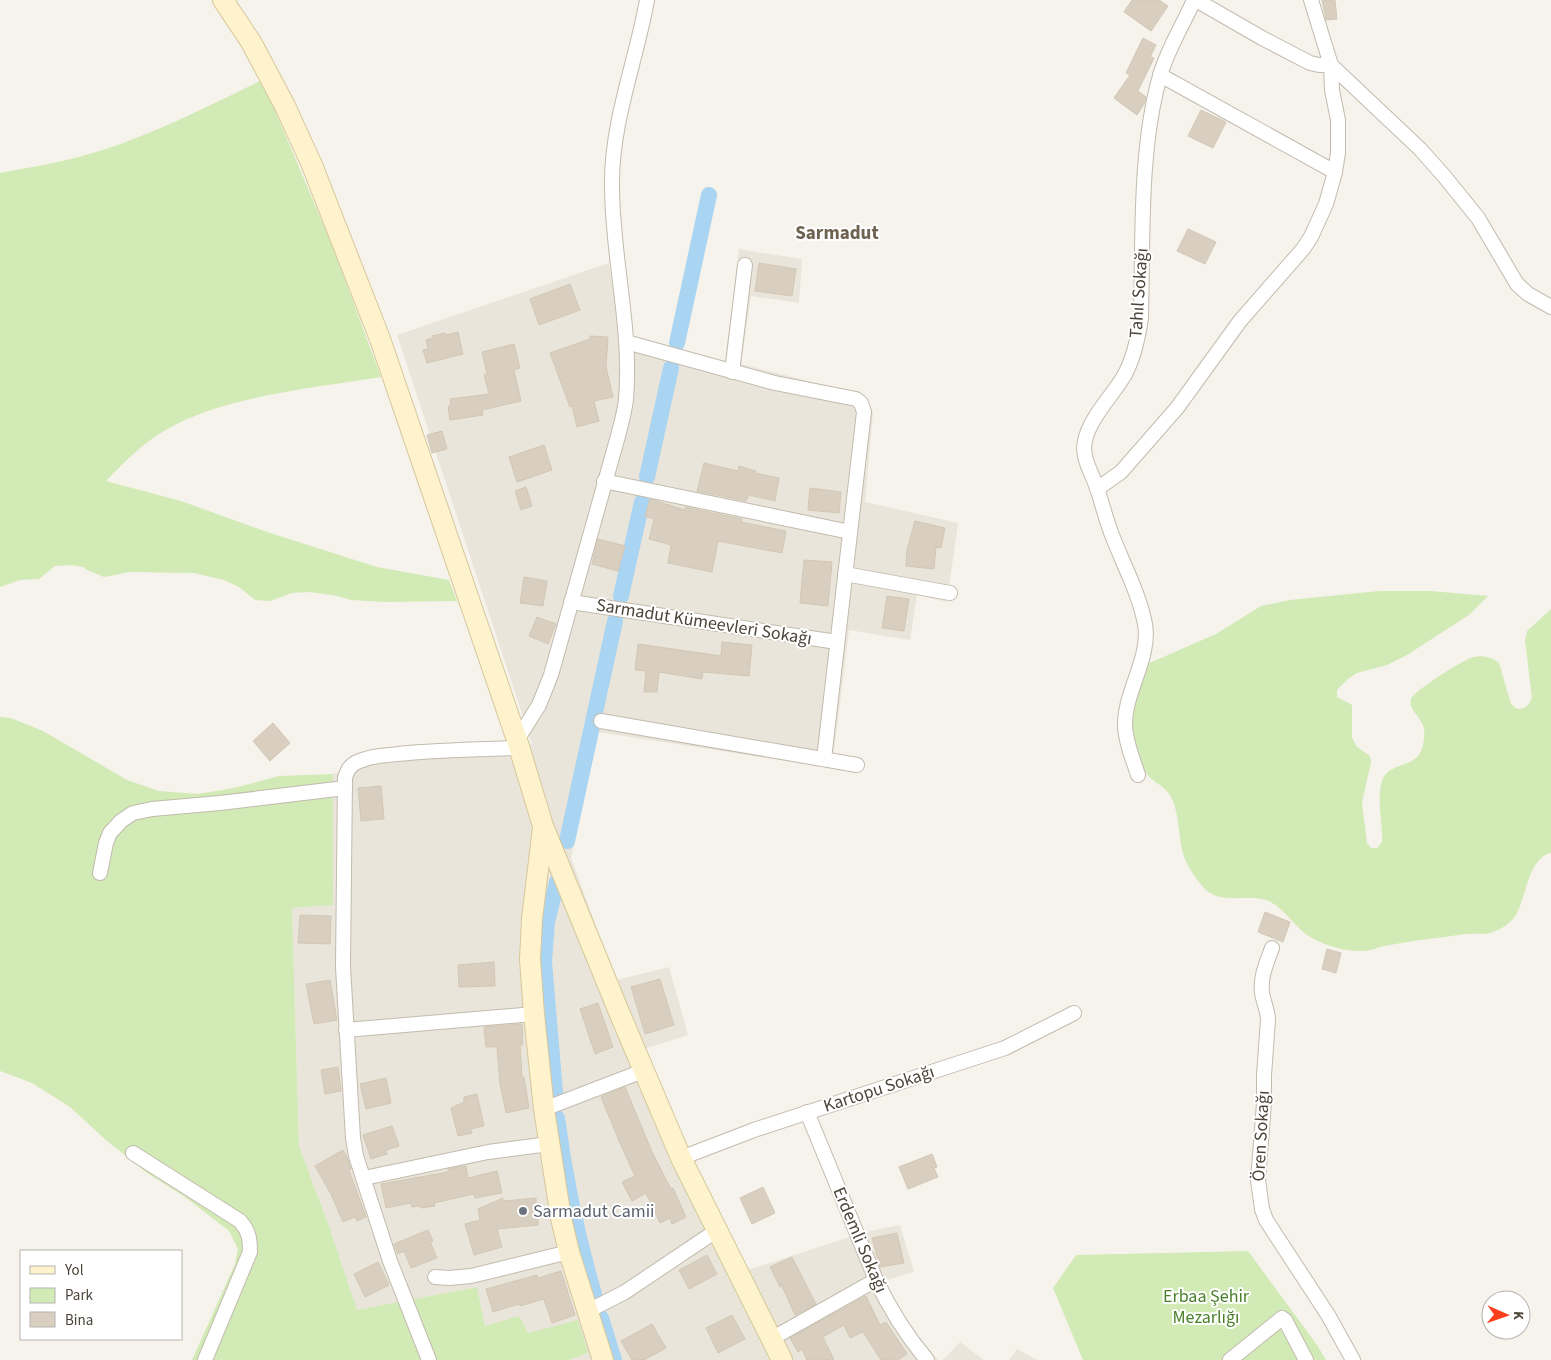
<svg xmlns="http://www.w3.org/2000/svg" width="1551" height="1360" viewBox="0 0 1551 1360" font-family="'Source Sans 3',sans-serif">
<rect width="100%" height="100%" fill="#f6f3ec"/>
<!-- residential -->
<g fill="#eae5da">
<polygon points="739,249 802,259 799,303 751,296 741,364 863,395 873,412 865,502 958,523 947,602 917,595 910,640 849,630 832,768 598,732 571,858 616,980 669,967 688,1035 644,1049 685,1144 720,1215 748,1270 865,1232 900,1225 914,1272 884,1281 898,1307 913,1330 938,1360 569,1360 588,1353 528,1333 485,1326 477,1287 357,1310 329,1226 299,1146 292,908 333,905 333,774 386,760 532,744 397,335 609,263 619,332 725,361"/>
<polygon points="960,1342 984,1360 943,1360"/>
<polygon points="1017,1349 1037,1360 1009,1360"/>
</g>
<!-- green -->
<g fill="#d2eab5">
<path d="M262 80 332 245 381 377C314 388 222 396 164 431 143 443 122 464 106 481L181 501 267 532 377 567 449 580 457 601 385 602 351 600 337 596 310 592 292 593 270 601 255 600 239 587 224 580 194 573 129 572 104 577 87 570 83 567 71 565 55 566 39 579 20 580 0 587V173C25 168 51 164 75 158 141 141 202 109 262 80Z"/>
<path d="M1379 591H1431L1488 596 1469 615 1407 655 1387 665 1357 673 1348 679 1337 690V697L1352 705V738L1357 747 1370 756 1371 762 1362 803 1367 843 1371 848H1377L1382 842C1383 823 1376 800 1382 781 1389 761 1415 769 1422 749 1424 741 1426 730 1422 723 1419 716 1408 708 1411 699 1414 691 1464 659 1474 657 1482 655 1492 657 1499 663L1511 704 1517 709C1525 709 1529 706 1532 698L1525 640 1527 631 1551 609V853C1528 858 1526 897 1517 913 1512 923 1500 930 1490 933 1483 935 1475 933 1468 934 1460 934 1453 936 1445 937 1425 939 1405 942 1385 946 1378 947 1371 951 1363 951 1347 952 1327 946 1312 938 1295 929 1285 907 1266 900 1246 894 1220 905 1204 888 1197 880 1189 869 1185 859 1177 839 1181 817 1171 797 1166 786 1153 783 1147 774 1136 760 1129 734 1131 716 1134 699 1141 682 1145 665L1216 634 1261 606 1290 600Z"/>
<polygon points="0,717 11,718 43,731 127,780 159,791 198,794 234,788 279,776 333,774 333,905 292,908 299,1146 329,1226 357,1310 477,1287 485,1326 519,1316 528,1333 578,1320 588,1353 569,1360 192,1360 235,1264 238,1249 229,1231 185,1197 147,1173 107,1141 70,1107 32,1083 0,1071"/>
<polygon points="1248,1251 1317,1345 1326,1360 1083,1360 1053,1288 1076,1255"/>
</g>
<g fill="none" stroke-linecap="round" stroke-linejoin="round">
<!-- canal -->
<g stroke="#a9d4f2" stroke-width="16">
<polyline points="677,343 709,195"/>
<polyline points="647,477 671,368"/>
<polyline points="621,596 642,502"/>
<polyline points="567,841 615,621"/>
<polyline points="555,1092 544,962 547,922 557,882"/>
<path d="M557 1118C565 1178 577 1236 594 1294"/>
<polyline points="601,1318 614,1360"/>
</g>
</g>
<!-- building -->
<g fill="#d8cfc1" stroke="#d3c7b4">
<polygon points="1132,0 1159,0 1168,6 1151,31 1124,12"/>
<polygon points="1322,0 1335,0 1337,19 1326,20"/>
<polygon points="1143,38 1156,45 1150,57 1154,58 1138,91 1146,97 1144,104 1137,115 1114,98 1130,75 1126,73"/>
<polygon points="1201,110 1226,122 1213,148 1188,136"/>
<polygon points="1188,229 1216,242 1205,264 1177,251"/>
<polygon points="759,263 796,269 792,296 755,291"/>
<polygon points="570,284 580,310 539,325 530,299"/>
<polygon points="458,332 463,354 427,363 423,350 428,349 426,340 433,338 432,336 445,333 446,335"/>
<polygon points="590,336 608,337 606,367 613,397 594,401 599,421 577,427 572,406 570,407 550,353 590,339"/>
<polygon points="514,344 520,368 514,370 521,401 482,410 483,415 450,420 448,406 451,406 450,399 489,394 484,375 487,374 482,352"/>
<polygon points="442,431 447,449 432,453 427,435"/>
<polygon points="544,445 552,470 517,482 509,457"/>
<polygon points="704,463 738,471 739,466 756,471 755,473 779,478 775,501 749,495 746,501 697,491"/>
<polygon points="526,487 532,506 521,510 515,491"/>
<polygon points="810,488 841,492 839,513 808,510"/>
<polygon points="650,499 685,510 685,507 742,519 741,522 786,531 782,553 718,541 712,572 668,563 671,545 649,539 654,519 645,516"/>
<polygon points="915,521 945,528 941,548 936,547 934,569 906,566 907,550"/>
<polygon points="598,539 625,546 618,571 592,564"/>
<polygon points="804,560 832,562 828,606 800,603"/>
<polygon points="524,577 547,581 543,606 520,603"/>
<polygon points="887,596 909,599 904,631 882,628"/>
<polygon points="537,617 556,624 548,644 529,636"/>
<polygon points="722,642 752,645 749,676 703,672 702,679 659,672 657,692 644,692 646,671 635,670 638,644 721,656"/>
<polygon points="273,723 290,743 270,761 253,741"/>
<polygon points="381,786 384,819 361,821 358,788"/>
<polygon points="1265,912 1290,922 1283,942 1258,932"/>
<polygon points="300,915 331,916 330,944 298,943"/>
<polygon points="1327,949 1341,953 1336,973 1322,969"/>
<polygon points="494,962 495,986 459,987 458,965"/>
<polygon points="660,979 674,1025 645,1034 631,987"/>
<polygon points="330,980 337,1020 314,1024 306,984"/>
<polygon points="598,1003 613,1047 595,1054 580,1009"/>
<polygon points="522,1024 523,1045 520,1045 522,1077 524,1077 529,1108 506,1113 500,1084 497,1047 486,1047 484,1027"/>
<polygon points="338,1067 341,1091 325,1094 321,1070"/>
<polygon points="386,1078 391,1103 366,1109 360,1084"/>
<polygon points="625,1087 652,1152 671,1189 673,1188 686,1217 672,1224 670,1218 660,1223 646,1193 632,1201 622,1182 635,1176 619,1141 601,1097"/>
<polygon points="477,1094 484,1126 470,1129 472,1133 458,1136 451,1108 464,1102 464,1097"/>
<polygon points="392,1126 399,1146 386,1150 387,1154 371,1159 363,1135"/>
<polygon points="343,1150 347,1157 351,1169 349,1170 366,1217 357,1221 355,1217 343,1222 331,1194 315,1166"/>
<polygon points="932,1154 937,1167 934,1168 938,1177 908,1189 899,1167"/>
<polygon points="466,1166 468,1178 497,1171 502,1193 475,1198 474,1194 434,1203 435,1206 421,1208 420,1206 412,1207 411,1203 386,1208 381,1184 448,1172 448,1169"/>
<polygon points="763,1187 775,1213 752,1224 740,1198"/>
<polygon points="503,1198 503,1201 536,1198 536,1204 541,1204 543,1217 538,1218 538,1225 497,1229 502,1247 474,1255 465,1224 480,1220 478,1209"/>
<polygon points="428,1230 433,1241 430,1242 437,1258 411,1268 404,1251 398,1254 394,1244"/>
<polygon points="897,1233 904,1263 880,1267 872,1238"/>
<polygon points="707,1255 717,1274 689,1289 679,1270"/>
<polygon points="792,1257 816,1304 795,1315 782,1286 780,1287 770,1267"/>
<polygon points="378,1262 389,1285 365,1297 354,1274"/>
<polygon points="561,1271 575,1315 552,1323 544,1299 520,1306 519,1304 493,1312 486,1289 537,1275 538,1278"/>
<polygon points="866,1296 880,1325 886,1322 907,1354 898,1360 881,1360 863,1332 850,1338 844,1325 823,1337 834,1360 807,1360 802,1349 798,1352 790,1338"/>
<polygon points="732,1315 745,1339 718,1353 706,1328"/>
<polygon points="652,1324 666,1348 644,1360 632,1360 621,1341"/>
</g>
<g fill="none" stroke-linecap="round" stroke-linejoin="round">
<defs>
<g id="street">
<polyline points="1311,0 1331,65 1420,149 1444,176 1478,218 1517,284 1528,294 1551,307"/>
<polyline points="1160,75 1335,172"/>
<polyline points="626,342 775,383 856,399 861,403 864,412 824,759"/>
<polyline points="732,372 745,265"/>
<polyline points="604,481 850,532"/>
<polyline points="1097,489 1121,472 1177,408 1240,321 1303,249 1311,237 1326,204 1335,172 1338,153 1338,120 1332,90 1331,65 1319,65 1310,63 1262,38 1196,0"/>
<polyline points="845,574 950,593"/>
<polyline points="571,602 837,642"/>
<polyline points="601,721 857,765"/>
<path d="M517 740 539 705 551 675 618 436C621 424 625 411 626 399 632 327 612 257 612 186 611 123 636 62 647 0"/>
<path d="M1138 775C1133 759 1125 741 1125 724 1125 691 1151 657 1145 624 1139 593 1123 564 1112 535 1106 520 1102 503 1097 488 1092 473 1081 457 1085 441 1089 419 1112 396 1124 376 1134 358 1138 339 1141 318 1143 242 1139 149 1160 76 1167 50 1183 25 1194 0"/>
<polyline points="100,873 106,843 110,833 121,821 133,813 152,809 220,803 345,788"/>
<path d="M1272 948C1267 962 1260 977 1262 992 1263 1002 1268 1010 1268 1020L1264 1075V1103L1258 1180 1262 1209 1266 1220 1328 1315 1353 1360"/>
<polyline points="346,1030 534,1014"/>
<polyline points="544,1109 643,1071"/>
<path d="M807 1112 876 1280C890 1309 906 1335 927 1360"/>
<path d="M133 1153 240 1221C249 1231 250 1239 250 1252L205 1360"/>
<polyline points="681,1158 754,1130 1005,1048 1074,1013"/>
<polyline points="364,1178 488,1152 549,1144"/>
<polyline points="435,1277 449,1278 471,1276 569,1252"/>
<polyline points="588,1311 625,1292 716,1231"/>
<polyline points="771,1339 876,1280"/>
<path d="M429 1360 390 1261 356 1156 353 1138 343 967 345 778C347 771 349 767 355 763 371 755 391 755 408 753 445 750 482 749 520 748"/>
<polyline points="1230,1360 1282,1318 1285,1320 1306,1360"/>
</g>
<g id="secondary">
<polyline points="223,0 251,42 285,106 312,165 380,339 517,740 543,826 619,1012 681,1158 782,1360"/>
<polyline points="543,828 532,919 530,959 534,1014 544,1109 561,1218 569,1252 603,1360"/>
</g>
</defs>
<!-- street casing -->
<use href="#street" stroke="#c2bbae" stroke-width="16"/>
<!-- secondary casing -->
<use href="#secondary" stroke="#d6c79b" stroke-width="22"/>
<!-- street -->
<use href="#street" stroke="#fff" stroke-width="14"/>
<!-- secondary -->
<use href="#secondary" stroke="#fff3cd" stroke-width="20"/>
</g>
<!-- markers -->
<circle fill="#6b7280" stroke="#fff" stroke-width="2" cx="523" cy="1211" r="5"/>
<g text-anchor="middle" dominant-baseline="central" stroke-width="4" stroke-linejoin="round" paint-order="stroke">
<!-- street labels -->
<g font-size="18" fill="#4b4439" stroke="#fff">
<text transform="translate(1139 293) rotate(-86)">Tahıl Sokağı</text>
<text transform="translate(704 622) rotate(9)">Sarmadut Kümeevleri Sokağı</text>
<text transform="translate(879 1089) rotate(-18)">Kartopu Sokağı</text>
<text transform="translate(1261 1136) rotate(-87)">Ören Sokağı</text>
<text transform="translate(860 1240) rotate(67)">Erdemli Sokağı</text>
</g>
<!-- worship labels -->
<g font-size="18" fill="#5b616d" stroke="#fff" text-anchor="start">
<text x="533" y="1211">Sarmadut Camii</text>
</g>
<!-- park labels -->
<g font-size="18" fill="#4a7f2a" stroke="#fff">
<text x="1206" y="1296">Erbaa Şehir<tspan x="1206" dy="21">Mezarlığı</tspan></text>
</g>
<!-- neighbourhood labels -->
<g font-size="19" font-weight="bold" fill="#6e6250" stroke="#fff">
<text x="837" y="233">Sarmadut</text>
</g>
</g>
<!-- legend -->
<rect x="20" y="1250" width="162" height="90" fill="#ffffff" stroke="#b7b4b0"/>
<rect x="30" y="1266" width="25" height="8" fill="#fff3cd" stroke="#b7b4b0"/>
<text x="65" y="1275" font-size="15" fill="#4b4439">Yol</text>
<rect x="30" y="1288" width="25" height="15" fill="#d2eab5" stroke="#b7b4b0"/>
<text x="65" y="1300" font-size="15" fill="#4b4439">Park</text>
<rect x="30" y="1312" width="25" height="15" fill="#d8cfc1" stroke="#b7b4b0"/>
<text x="65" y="1325" font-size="15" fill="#4b4439">Bina</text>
<!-- north arrow -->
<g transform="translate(1506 1315) rotate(92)"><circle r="24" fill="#ffffff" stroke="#b7b4b0"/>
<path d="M0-4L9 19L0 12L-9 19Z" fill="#fc3f1d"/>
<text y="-8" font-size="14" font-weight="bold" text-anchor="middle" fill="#4b4439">K</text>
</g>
</svg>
